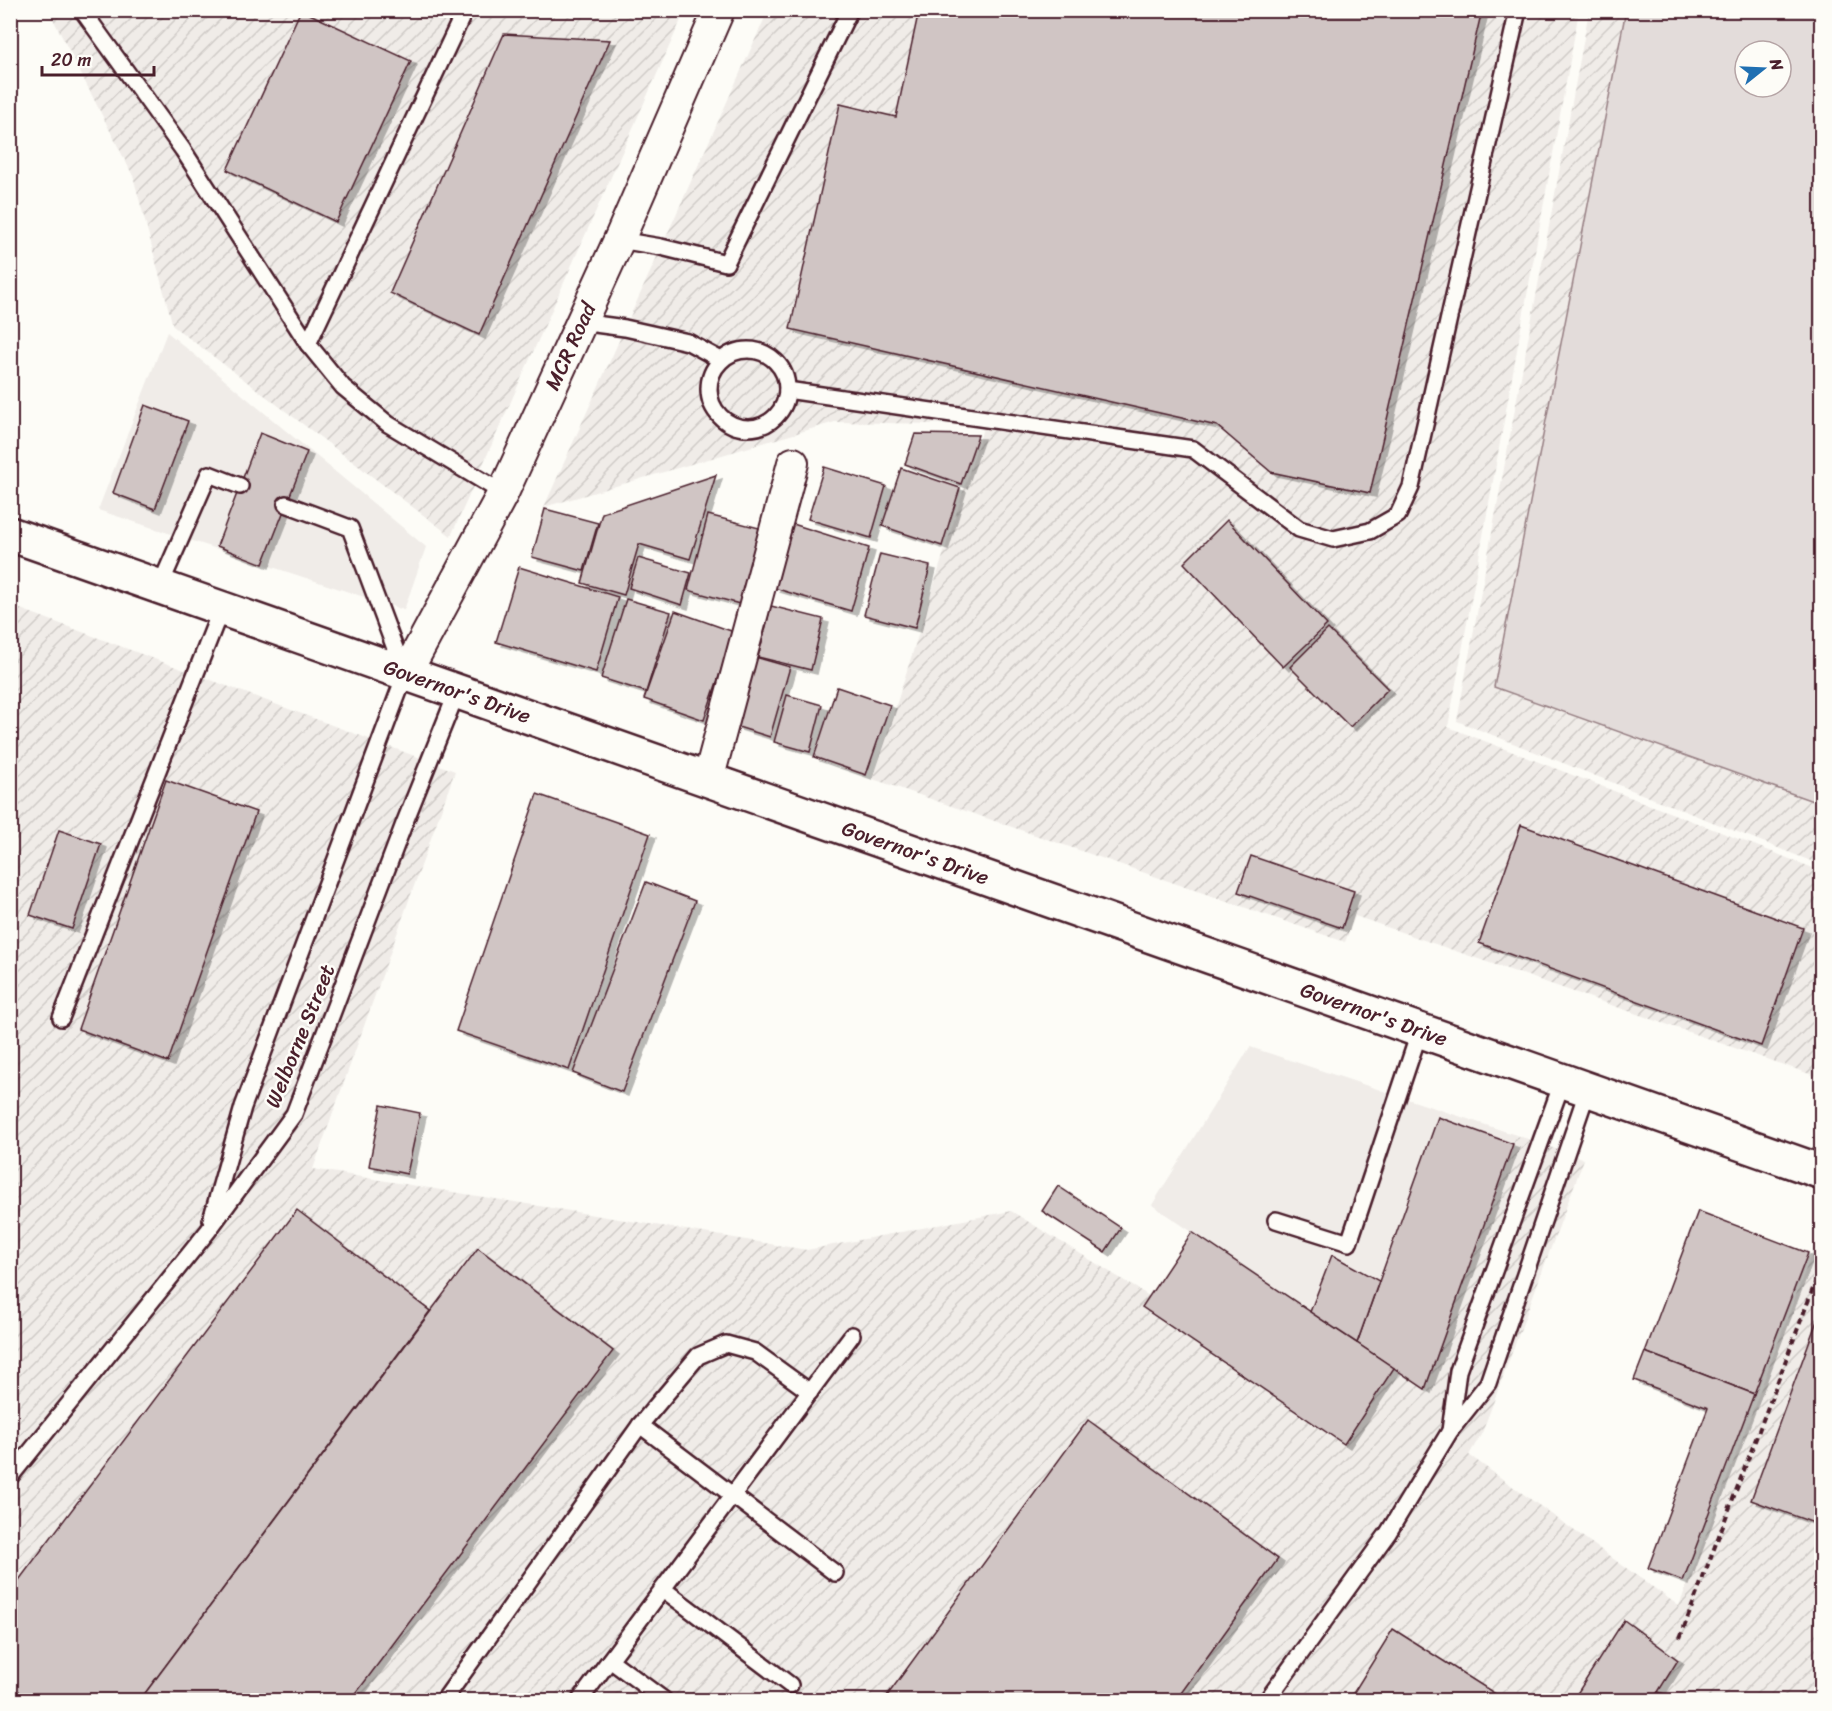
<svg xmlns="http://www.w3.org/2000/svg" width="1832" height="1711" viewBox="0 0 1832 1711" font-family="Sriracha,sans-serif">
<defs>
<pattern id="industrial-furrows" width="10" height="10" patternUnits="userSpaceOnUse" patternTransform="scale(1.5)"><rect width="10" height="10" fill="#f0ece8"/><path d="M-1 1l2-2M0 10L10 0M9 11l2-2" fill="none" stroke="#cfcac7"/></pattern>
<filter id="shadow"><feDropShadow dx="6" dy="4" stdDeviation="0" flood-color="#0004"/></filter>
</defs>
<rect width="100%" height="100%" fill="#fdfcf7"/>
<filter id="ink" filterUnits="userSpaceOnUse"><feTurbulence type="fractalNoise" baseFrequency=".0167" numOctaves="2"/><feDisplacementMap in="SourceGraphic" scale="12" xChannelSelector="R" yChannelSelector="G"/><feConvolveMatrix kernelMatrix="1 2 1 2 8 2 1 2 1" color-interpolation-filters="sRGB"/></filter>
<g filter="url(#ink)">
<!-- built -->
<g fill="#f0ece8">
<polygon points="167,332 426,547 404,610 98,510"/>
<polygon points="1250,1047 1516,1135 1425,1389 1152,1205"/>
</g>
<!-- industrial -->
<g fill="url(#industrial-furrows)" fill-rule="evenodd">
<polygon points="49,11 685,11 451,536 173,326 133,176"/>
<polygon points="768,11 1579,11 1448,727 1821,871 1821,1078 1355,916 1345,942 873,779 984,425 835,422 544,507"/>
<path d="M1589 11H1821V865L1457 721ZM1745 51H1781V87H1745Z"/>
<polygon points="10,605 455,771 313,1169 807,1250 1011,1211 1149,1296 1192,1232 1425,1389 1516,1135 1584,1159 1482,1433 1469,1455 1679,1606 1816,1242 1821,1244 1821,1700 11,1700"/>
</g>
<!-- grass -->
<path fill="#e3dcda" stroke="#967e82" stroke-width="1.5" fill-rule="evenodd" d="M1626 10 1821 11V804L1494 687ZM1745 51H1781V87H1745Z"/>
<!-- building -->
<g fill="#d0c5c4" stroke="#4a1f2b" stroke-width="1.5" filter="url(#shadow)">
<polygon points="301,10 411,61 336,222 227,170"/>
<polygon points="919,10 1482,10 1370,493 1271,472 1217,426 790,329 840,104 896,117"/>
<polygon points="504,34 610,40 479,335 390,293"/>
<polygon points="145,405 188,421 155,509 113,493"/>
<polygon points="260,433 307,452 263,564 217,546"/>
<polygon points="915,434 978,435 961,484 905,464"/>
<polygon points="824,467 886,486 871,538 808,519"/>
<polygon points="901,468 960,488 942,546 882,526"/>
<polygon points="716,475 690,559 639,544 624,595 582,583 602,513"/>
<polygon points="545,509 598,523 584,571 532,557"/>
<polygon points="708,515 767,530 747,606 688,590"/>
<polygon points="1227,520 1327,625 1283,667 1184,563"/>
<polygon points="793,524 869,548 851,611 774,588"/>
<polygon points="880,554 930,566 915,628 864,615"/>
<polygon points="638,558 691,573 682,605 629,588"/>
<polygon points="519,567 618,597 596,672 496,642"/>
<polygon points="626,599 671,612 646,692 601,678"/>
<polygon points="771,606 823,619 811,670 758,657"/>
<polygon points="675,611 734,632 704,720 644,699"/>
<polygon points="1328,629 1388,689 1350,727 1290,667"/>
<polygon points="755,657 790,667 770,737 735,726"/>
<polygon points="837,687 890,705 866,775 814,757"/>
<polygon points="787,695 822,705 810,752 774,742"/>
<polygon points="166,780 256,812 168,1062 78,1029"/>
<polygon points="537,794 650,834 569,1070 456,1031"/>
<polygon points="1521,825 1803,928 1761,1046 1479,943"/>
<polygon points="59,830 101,844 72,929 30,915"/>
<polygon points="1251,856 1354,891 1342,928 1238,892"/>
<polygon points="646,882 695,901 622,1092 573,1073"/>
<polygon points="381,1105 420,1113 407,1174 369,1166"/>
<polygon points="1438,1117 1513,1144 1425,1389 1357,1343"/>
<polygon points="1058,1186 1121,1228 1105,1252 1042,1211"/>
<polygon points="297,1210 430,1311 140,1700 31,1700 10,1685 10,1592"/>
<polygon points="1698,1211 1808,1253 1754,1394 1645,1352"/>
<polygon points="1192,1232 1394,1368 1344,1444 1142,1307"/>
<polygon points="478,1248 613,1351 351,1700 140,1700"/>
<polygon points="1332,1255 1379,1281 1357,1343 1310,1312"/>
<polygon points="1822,1307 1822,1526 1751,1500"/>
<polygon points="1645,1352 1754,1394 1683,1581 1648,1568 1708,1408 1634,1380"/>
<polygon points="1088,1420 1278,1559 1176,1700 884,1700"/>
<polygon points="1624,1620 1678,1660 1653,1700 1573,1700"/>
<polygon points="1393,1629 1505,1700 1349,1700"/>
<polygon points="1658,1692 1684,1700 1653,1700"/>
</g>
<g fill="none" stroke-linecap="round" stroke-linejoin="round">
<defs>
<g id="service">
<polyline points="82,10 183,150 308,344 343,387 388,424 503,493"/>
<polyline points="619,240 661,247 726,263 850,10"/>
<polyline points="580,322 625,328 688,342 721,360"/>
<polyline points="308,344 465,10"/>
<circle cx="748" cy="389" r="39"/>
<polyline points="787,390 1193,449 1299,529 1333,539 1370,531 1398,515 1411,487 1518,10"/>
<polyline points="160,586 209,474 240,486"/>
<polyline points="61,1018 221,609"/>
<polyline points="211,1220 243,1107 405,675 350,528 286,504"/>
<polyline points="1276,1220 1349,1243 1420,1030"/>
<polyline points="640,1425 835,1573"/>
<polyline points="1450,1431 1458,1371 1563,1080"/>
<polyline points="10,1477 208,1231 294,1114 404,824 457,692"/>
<polyline points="663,1589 790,1685"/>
<polyline points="610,1660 664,1700"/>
<polyline points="444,1700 640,1425 698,1356 726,1344 755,1352 810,1392"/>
<polyline points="580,1700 852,1335"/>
<polyline points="1267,1700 1388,1533 1450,1431 1488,1383 1588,1089"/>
</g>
<g id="minor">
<path id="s1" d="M405 675 503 493 619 240 719 10"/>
<polyline points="708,780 793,463"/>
</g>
<g id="trunk">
<path id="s2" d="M10 534 1822 1172"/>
</g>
</defs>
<!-- service casing -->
<use href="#service" stroke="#4a1f2b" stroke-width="20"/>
<!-- minor casing -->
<use href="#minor" stroke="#4a1f2b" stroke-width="34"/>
<!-- trunk casing -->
<use href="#trunk" stroke="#4a1f2b" stroke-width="38"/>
<!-- path -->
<polyline stroke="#4a1f2b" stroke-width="4" stroke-dasharray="6 4.5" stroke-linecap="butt" points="1680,1638 1822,1265"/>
<!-- service -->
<use href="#service" stroke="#fdfcf7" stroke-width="15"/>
<!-- minor -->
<use href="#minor" stroke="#fdfcf7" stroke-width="30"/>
<!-- trunk -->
<use href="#trunk" stroke="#fdfcf7" stroke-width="33"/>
</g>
</g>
<g text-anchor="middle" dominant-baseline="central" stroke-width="5" stroke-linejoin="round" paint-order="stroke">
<!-- street labels -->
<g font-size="21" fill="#4a1f2b" stroke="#fdfcf7">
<text stroke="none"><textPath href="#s1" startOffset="368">MCR Road</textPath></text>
<text stroke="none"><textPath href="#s2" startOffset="474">Governor's Drive</textPath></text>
<text stroke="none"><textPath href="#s2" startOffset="960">Governor's Drive</textPath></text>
<text stroke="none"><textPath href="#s2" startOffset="1446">Governor's Drive</textPath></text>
<text transform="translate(300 1036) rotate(-68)">Welborne Street</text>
</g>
</g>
<!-- margin -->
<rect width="1832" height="1711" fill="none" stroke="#fdfcf7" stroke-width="36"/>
<rect x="18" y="18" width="1796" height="1675" fill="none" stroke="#4a1f2b" stroke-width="2" filter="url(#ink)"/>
<!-- north arrow -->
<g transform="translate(1763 69) rotate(72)"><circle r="28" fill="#fdfcf7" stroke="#b5a4a5" stroke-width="1.5"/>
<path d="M0-4.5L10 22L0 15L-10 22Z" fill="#1f6fb2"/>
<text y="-9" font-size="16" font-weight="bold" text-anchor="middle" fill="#4a1f2b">N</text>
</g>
<!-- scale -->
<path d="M42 66v9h112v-9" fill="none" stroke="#4a1f2b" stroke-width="3"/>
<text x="51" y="66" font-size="18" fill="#4a1f2b" stroke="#fdfcf7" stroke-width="4.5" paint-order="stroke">20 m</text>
</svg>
